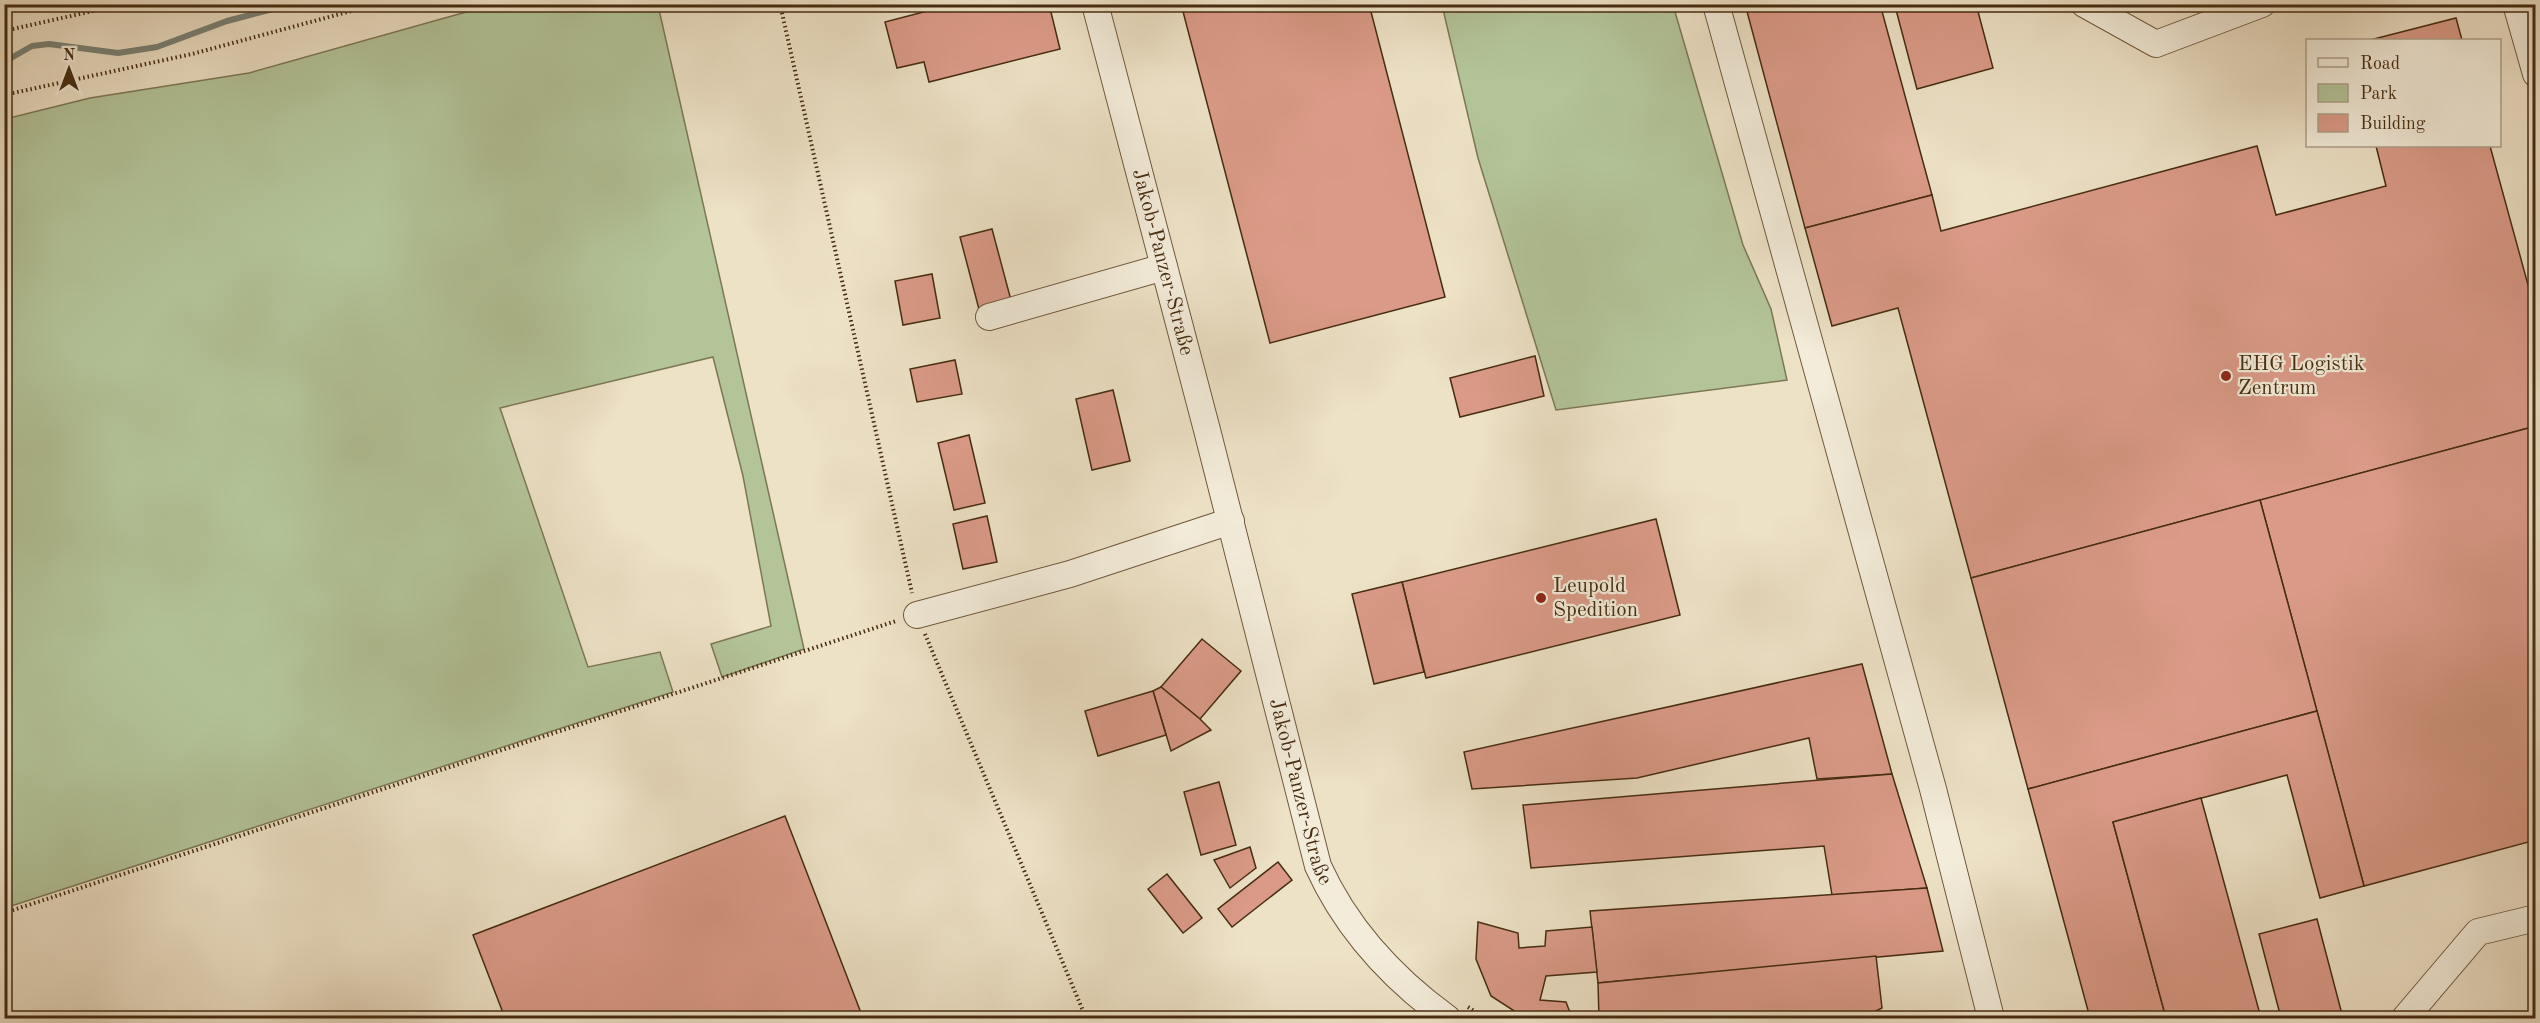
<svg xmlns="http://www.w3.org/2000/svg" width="2540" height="1023" viewBox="0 0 2540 1023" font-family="'Old Standard TT',serif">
<rect width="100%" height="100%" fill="#ede1c6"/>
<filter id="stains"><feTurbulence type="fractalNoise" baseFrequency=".00333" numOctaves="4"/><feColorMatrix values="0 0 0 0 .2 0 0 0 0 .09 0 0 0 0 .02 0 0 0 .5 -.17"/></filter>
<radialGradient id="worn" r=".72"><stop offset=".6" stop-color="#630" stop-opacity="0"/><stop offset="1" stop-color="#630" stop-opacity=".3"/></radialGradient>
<!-- green -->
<g fill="#b3c499" stroke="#7c7855" stroke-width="1.5">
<polygon points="491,5 658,5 804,649 722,677 711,644 771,626 743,476 713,357 500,408 588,667 660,652 673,692 5,908 5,119 90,98 249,73"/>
<polygon points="1442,5 1673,5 1743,245 1771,309 1787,380 1556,410 1478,158"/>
</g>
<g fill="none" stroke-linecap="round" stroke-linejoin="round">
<!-- stream -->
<polyline stroke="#798278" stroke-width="6" points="4,62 32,46 49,44 118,53 157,47 227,21 292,4"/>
</g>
<!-- building -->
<g fill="#da9a87" stroke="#462c11" stroke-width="1.5">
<polygon points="954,4 1049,4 1060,49 929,82 924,62 897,68 885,22"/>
<polygon points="1181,4 1369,4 1445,297 1270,343"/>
<polygon points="1745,4 1880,4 1932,195 1805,228"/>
<polygon points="1900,4 1976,4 1993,68 1917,89 1895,6"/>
<polygon points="2456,18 2462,40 2370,40"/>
<polygon points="2257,146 2276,215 2386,186 2376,146 2490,146 2536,314 2536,426 1971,578 1898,308 1832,326 1805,228 1932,195 1941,231"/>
<polygon points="992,229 1012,304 980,313 960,237"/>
<polygon points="932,274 940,318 903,325 895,281"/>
<polygon points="1535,356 1544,396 1460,417 1450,378"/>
<polygon points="955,360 962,394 917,402 910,369"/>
<polygon points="1113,390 1130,461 1092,470 1076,399"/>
<polygon points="2536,426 2536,840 2364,886 2260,500"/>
<polygon points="969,435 985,503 954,510 938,443"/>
<polygon points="2260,500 2317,711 2028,789 1971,578"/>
<polygon points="987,516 997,562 963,569 953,524"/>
<polygon points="1656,519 1680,615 1426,678 1402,582"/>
<polygon points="1402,582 1424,672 1374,684 1352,594"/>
<polygon points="1202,639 1241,671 1200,719 1161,687"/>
<polygon points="1862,664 1892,774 1817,779 1809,738 1637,778 1472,789 1464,752"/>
<polygon points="1161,687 1200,719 1211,730 1171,751 1153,691"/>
<polygon points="1153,691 1166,735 1098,756 1085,711"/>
<polygon points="2317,711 2364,886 2320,898 2287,775 2113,822 2166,1018 2090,1018 2028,789"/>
<polygon points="1892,774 1927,888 1832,895 1824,846 1531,868 1523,805"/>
<polygon points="1219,782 1236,845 1201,855 1184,792"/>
<polygon points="2201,798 2261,1018 2166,1018 2113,822"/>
<polygon points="785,816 863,1018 505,1018 473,935"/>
<polygon points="1250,847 1256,868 1230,888 1214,860"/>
<polygon points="1278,862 1292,880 1232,927 1218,909"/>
<polygon points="1167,874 1202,918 1183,933 1148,889"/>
<polygon points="1927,888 1943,951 1598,983 1590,911"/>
<polygon points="2317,919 2343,1018 2281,1018 2259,934"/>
<polygon points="1478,922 1518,933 1519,948 1545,946 1546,931 1592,927 1597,972 1546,976 1540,1000 1566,1002 1572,1018 1525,1018 1491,996 1476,959"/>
<polygon points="1876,956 1882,1008 1862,1018 1599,1018 1598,983"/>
</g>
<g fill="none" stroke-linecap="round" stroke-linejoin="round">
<defs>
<g id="minor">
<path id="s1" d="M1095 4 1207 430 1318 866C1346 928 1392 978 1447 1018"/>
<polyline points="1716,4 1933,789 1991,1018"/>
<polyline points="2084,4 2156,44 2262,4"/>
<polyline points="2516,4 2536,74"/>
<polyline points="989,317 1164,267"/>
<polyline points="917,615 1070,574 1231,521"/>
<polyline points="2405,1018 2478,932 2536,918"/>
</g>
</defs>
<!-- minor casing -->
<use href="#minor" stroke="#70593e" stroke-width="28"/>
<!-- path -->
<g stroke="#462c11" stroke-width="4" stroke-dasharray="1.5 3" stroke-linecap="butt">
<polyline points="780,4 912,593"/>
<polyline points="4,31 124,4"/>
<polyline points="4,95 192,54 377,4"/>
<polyline points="925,634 1086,1018"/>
<polyline points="4,913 896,621"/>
<polyline points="1468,1007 1485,1018"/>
</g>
<!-- minor -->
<use href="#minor" stroke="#f3ecda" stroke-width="26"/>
</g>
<!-- markers -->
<g fill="#8f2418" stroke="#f3ecda" stroke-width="2">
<circle cx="2226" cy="376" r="6"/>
<circle cx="1541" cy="598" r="6"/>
</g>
<g text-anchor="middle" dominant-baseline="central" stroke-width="4.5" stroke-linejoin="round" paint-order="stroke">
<!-- street labels -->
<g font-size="21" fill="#462c11" stroke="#f3ecda">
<text stroke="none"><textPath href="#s1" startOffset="267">Jakob-Panzer-Straße</textPath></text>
<text stroke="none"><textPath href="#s1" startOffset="814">Jakob-Panzer-Straße</textPath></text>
</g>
<!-- poi labels -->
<g font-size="21" fill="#462c11" stroke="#f3ecda" text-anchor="start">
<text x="2238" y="364">EHG Logistik<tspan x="2238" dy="24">Zentrum</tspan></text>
<text x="1553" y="586">Leupold<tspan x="1553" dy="24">Spedition</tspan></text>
</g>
</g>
<!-- margin -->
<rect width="2540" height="1023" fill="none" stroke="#ede1c6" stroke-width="24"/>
<rect x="6" y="6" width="2528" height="1011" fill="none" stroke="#462c11" stroke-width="3"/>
<rect x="12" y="12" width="2516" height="999" fill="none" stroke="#462c11" stroke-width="1.5"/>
<!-- legend -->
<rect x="2306" y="39" width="195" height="108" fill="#f3ecda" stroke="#ae9f8a" stroke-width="1.5"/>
<rect x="2318" y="58" width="30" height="9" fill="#f3ecda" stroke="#ae9f8a" stroke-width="1.5"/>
<text x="2360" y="69" font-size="18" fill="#462c11">Road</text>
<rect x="2318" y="84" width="30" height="18" fill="#b3c499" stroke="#ae9f8a" stroke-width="1.5"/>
<text x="2360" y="99" font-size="18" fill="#462c11">Park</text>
<rect x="2318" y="114" width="30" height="18" fill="#da9a87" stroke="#ae9f8a" stroke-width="1.5"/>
<text x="2360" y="129" font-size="18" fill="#462c11">Building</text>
<!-- north arrow -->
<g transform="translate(69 69)" stroke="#f3ecda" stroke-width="4.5" paint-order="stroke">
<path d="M0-4.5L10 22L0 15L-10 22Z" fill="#462c11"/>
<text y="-9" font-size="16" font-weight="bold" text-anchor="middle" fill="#462c11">N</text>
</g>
<rect width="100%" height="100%" filter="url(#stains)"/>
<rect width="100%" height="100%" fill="url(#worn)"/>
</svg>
